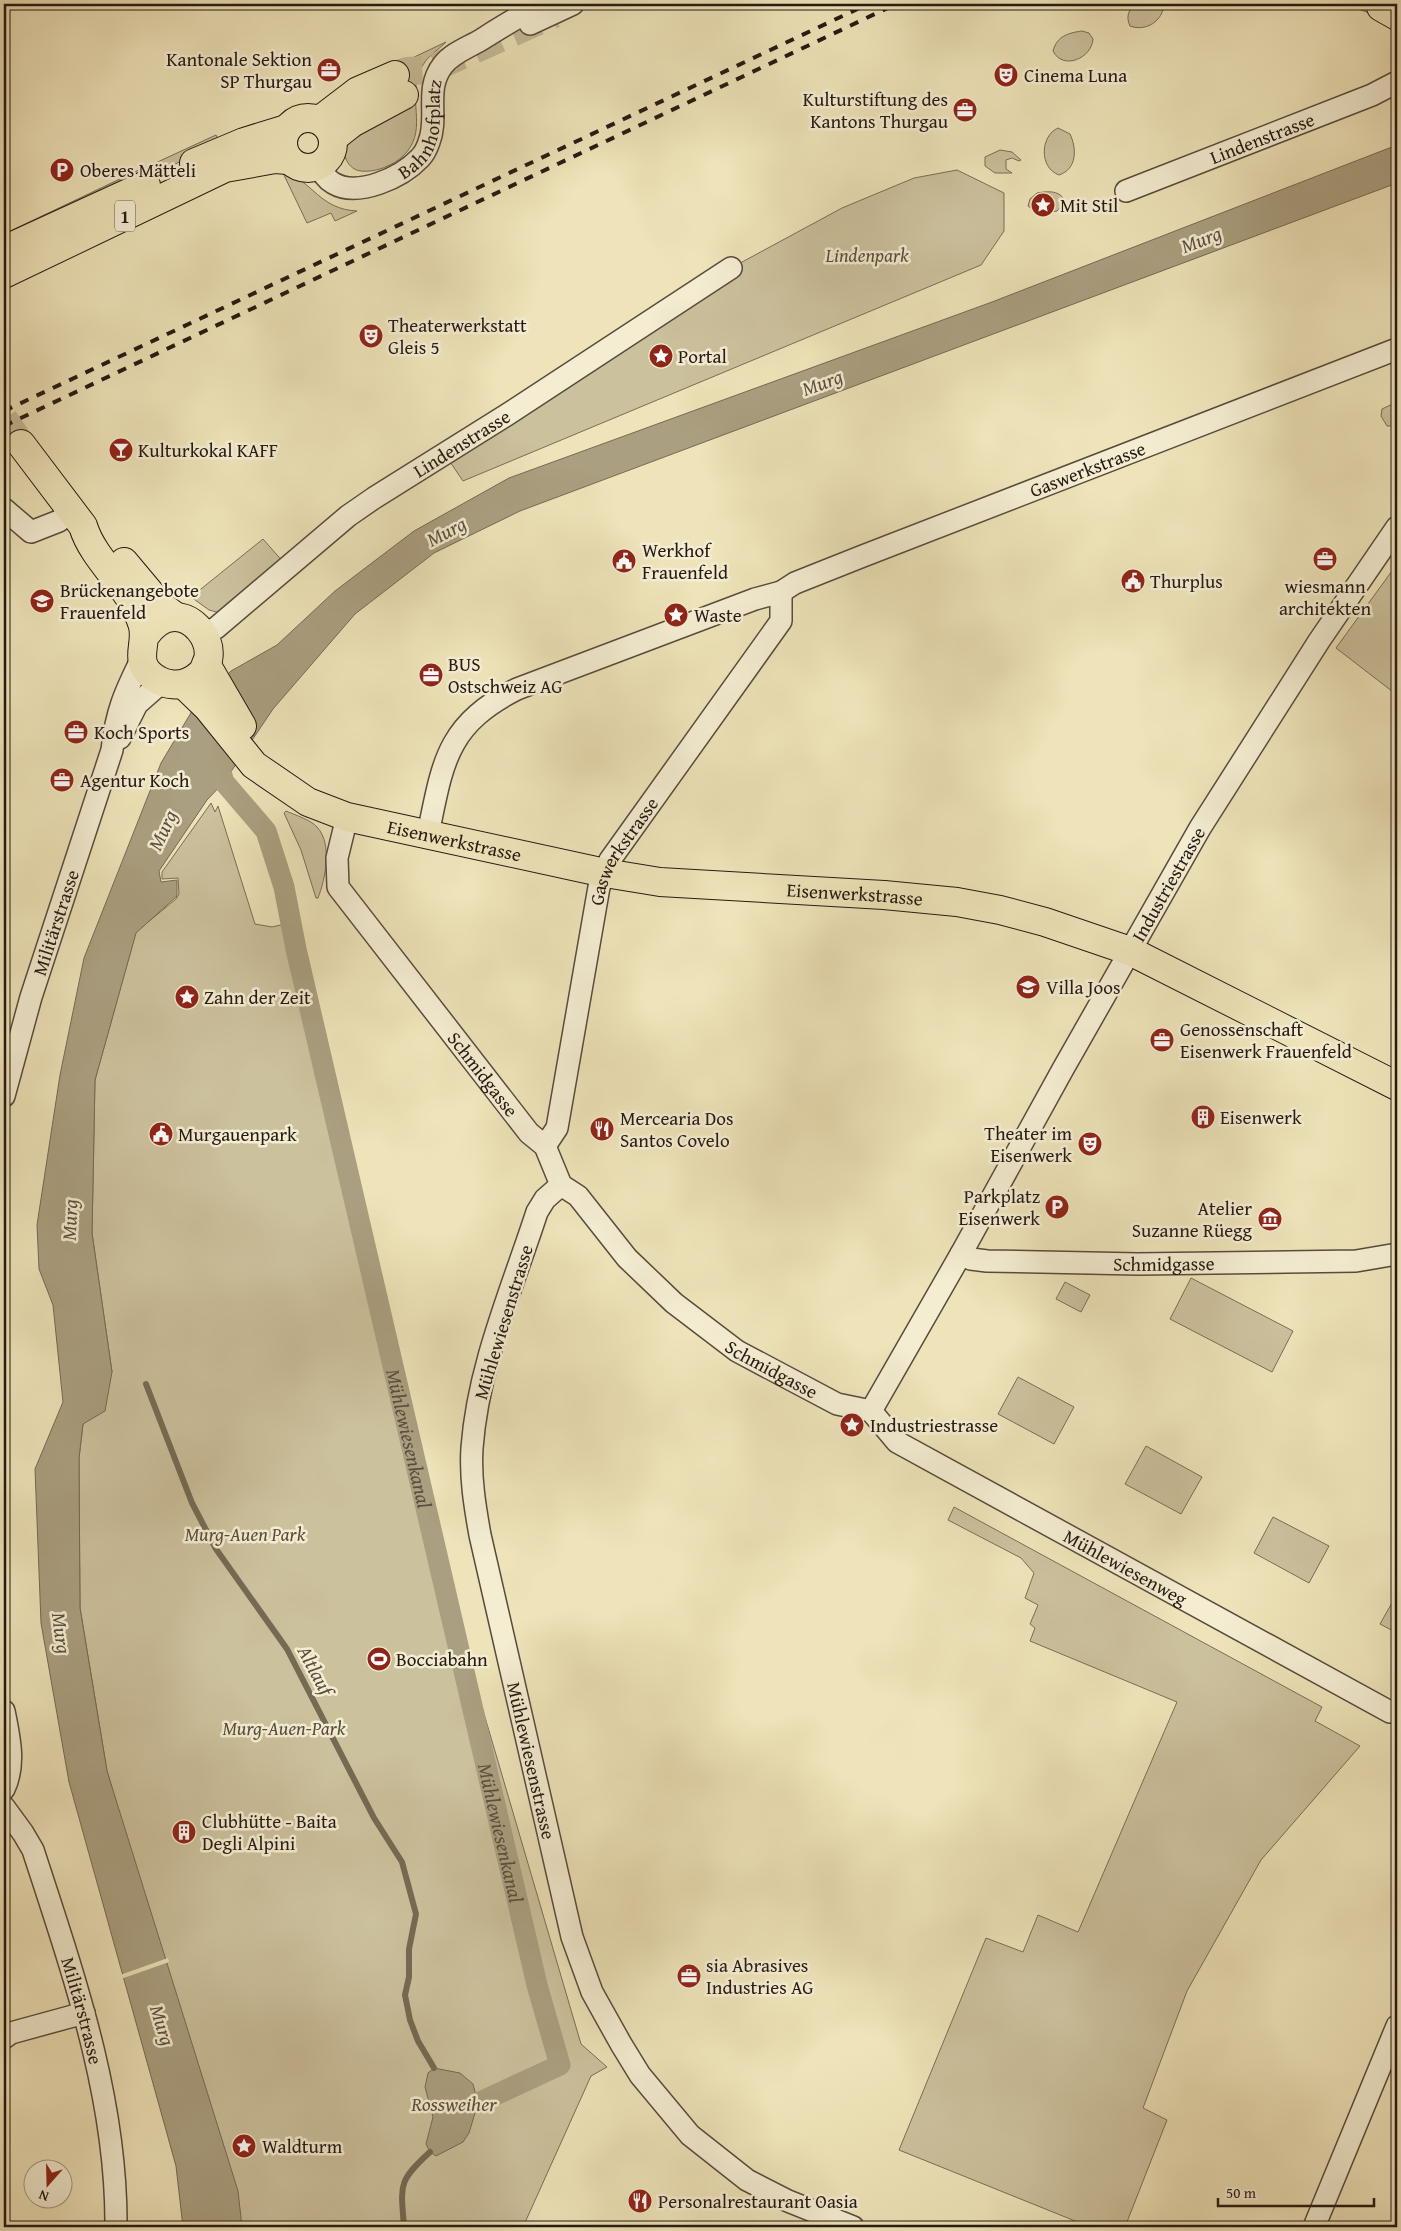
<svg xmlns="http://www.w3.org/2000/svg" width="1401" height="2231" viewBox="0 0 1401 2231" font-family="'Gentium Book Plus',serif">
<rect width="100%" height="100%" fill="#eee3b9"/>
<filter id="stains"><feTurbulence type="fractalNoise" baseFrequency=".004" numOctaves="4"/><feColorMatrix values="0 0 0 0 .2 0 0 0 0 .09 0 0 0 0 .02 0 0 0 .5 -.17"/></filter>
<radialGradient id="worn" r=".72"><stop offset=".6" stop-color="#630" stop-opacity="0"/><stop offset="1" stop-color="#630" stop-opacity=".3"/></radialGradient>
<!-- green -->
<g fill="#ccc19d" stroke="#786e58">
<path d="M1134 4H1164C1163 21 1146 32 1130 26 1126 17 1128 12 1134 4Z"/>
<polygon points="1344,4 1379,4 1375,15"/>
<path d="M1082 31 1089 33 1093 39C1092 58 1063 71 1053 51 1057 36 1068 33 1082 31Z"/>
<path d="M446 42C433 55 425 56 418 76 409 104 428 132 403 156 394 165 375 173 361 171 348 170 340 153 347 142 349 139 354 137 356 135L358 137 365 131 391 68Z"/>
<path d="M1058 128 1070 134C1077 149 1077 169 1059 175 1039 168 1040 136 1058 128Z"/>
<polygon points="216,135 220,143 156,173 151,165"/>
<polygon points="1000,150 1012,152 1021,160 1019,161 1012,158 1006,160 1006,169 1012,173 995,173 985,166 985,157"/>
<polygon points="141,169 145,178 4,244 4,234"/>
<polygon points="957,170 1004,193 1004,231 981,265 463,481 444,453 731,268 842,208 914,178"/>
<path d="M284 172C314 182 319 209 357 211L335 221 331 213 307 223 283 173Z"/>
<path d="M1037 193C1048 191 1061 190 1065 202L1057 211 1039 214 1028 206 1030 199Z"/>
<polygon points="1397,402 1397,426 1387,426 1381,416 1382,409"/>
<polygon points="263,539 285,564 220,613 209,610 191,597"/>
<polygon points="1397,564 1397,695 1336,648"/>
<polygon points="211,803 215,812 218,806 255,924 272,927 298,921 301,949 413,1472 581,2044 607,2067 591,2076 523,2227 241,2227 107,1771 80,1608 79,1458 83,1424 112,1372 92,1233 95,1080 136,932 176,899 179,894 178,878 162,879 162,872"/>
<path d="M286 811C295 815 311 820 317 827 333 844 325 880 318 898H316L301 850 284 813Z"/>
<polygon points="1191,1278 1293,1331 1272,1372 1170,1319"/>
<polygon points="1065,1282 1090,1295 1081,1312 1056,1299"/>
<polygon points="1018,1377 1074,1407 1054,1444 998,1414"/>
<polygon points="1146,1446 1202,1477 1181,1514 1125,1484"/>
<polygon points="954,1507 1322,1707 1315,1721 1360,1746 1261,1860 1187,1991 1143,2108 1167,2120 1125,2227 1090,2227 899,2150 986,1938 1023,1952 1038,1915 1078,1932 1177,1702 1030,1641 1035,1628 1030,1624 1038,1605 1025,1598 1034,1573 1021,1558 948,1520"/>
<polygon points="1273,1517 1329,1546 1309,1583 1254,1553"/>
<polygon points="1397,1594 1397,1633 1380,1624"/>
</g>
<!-- water -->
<g fill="#aa9f80" stroke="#756a54">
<polygon points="1397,145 1397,183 520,511 434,553 355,614 273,709 224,782 207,800 159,871 161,882 177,880 177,896 136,933 95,1080 92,1233 112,1372 105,1411 83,1424 79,1458 80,1608 107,1771 238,2191 242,2227 183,2227 176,2166 69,1782 41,1623 35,1469 63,1402 53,1305 39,1269 37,1225 60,1075 84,958 161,763 195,706 231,671 277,645 335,591 414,531 509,478 992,302"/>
<polygon points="434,2068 460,2073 473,2084 478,2103 469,2133 463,2142 436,2156 430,2152 426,2144 433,2117 425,2087 428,2073"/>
</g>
<!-- pier -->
<polygon fill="#eee3b9" points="168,1958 169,1962 121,1979 120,1975"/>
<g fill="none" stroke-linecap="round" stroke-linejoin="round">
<!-- stream -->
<g stroke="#756a54" stroke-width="6">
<polyline points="146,1384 192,1503 216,1549 287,1649 374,1818 402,1862 416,1914 409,1949 409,1977 405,1995 410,2020 418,2041 434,2068"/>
<path d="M404 2227C401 2185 397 2182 430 2152"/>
</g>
<!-- canal -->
<path stroke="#aa9f80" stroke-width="21" id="s1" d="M216 756 224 782 266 831 284 887 296 949 537 1985 560 2065 478 2103"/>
<!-- major-tunnel -->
<g stroke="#c6bb98" stroke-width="28" stroke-dasharray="28 14" stroke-linecap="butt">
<polyline points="395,75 407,71 429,70 554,14"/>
<polyline points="4,419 21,444"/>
</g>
<defs>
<g id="minor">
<polyline points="530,24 573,4"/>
<path id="s2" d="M319 166C323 173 326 179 333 183 358 198 402 177 420 158 424 154 427 148 429 142 439 117 424 89 443 65 453 52 470 47 484 38 503 26 522 14 543 4"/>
<path id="s3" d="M1126 191 1372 95 1397 82"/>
<polyline points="4,509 31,532 59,521 71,511"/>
<path id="s4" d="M204 633 216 628 348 516 374 498 505 416 731 268"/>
<polyline points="120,738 137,704 162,682"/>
<path id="s5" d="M347 817 337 858 338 887 529 1133 545 1146 561 1185 578 1196 627 1258 674 1303 737 1351 837 1404 871 1411 961 1254 971 1259 987 1261 1138 1264 1356 1261 1397 1254"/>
<path id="s6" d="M428 834C443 762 446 725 517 689L755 599 781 592 795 583 863 556 1397 349"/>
<path id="s7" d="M4 1096 31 997 112 750C116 712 125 692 142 658"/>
<path id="s8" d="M545 1146 557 1128 599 887 610 860 781 621V592"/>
<path id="s9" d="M561 1185 545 1199 537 1212C512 1289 478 1366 472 1448 470 1477 475 1507 480 1535L572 1937 592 1992 621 2044 640 2075 690 2135 747 2180 788 2201 853 2227"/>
<path id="s10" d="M961 1254 1063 1069 1200 828 1319 641 1397 527"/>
<path id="s11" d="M871 1411 897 1442 1390 1712"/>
<path d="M4 1711C9 1736 16 1764 4 1789"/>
<path id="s12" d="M4 1807 23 1833 33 1850C73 1973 117 2097 116 2227"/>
<polyline points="4,2038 11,2033 84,2013"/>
<polyline points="1314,2227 1397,2026"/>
</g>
<g id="major">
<polyline points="1381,7 1397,16"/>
<circle cx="308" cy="143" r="25"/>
<polyline points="320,120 358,91 395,75"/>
<polyline points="333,138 352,123 404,95"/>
<polyline points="194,163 244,142 286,129"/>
<polyline points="4,250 146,185"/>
<polyline points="4,274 225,168 275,159 288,160"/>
<path d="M21 444 83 526C94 562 130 586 142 623 150 644 129 663 158 680 167 685 179 686 188 682 240 660 182 581 145 636"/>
<polyline points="124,562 160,605 176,617"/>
<polyline points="206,664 242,726"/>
<path id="s13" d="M183 684 208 708 254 765 308 802 347 817 605 873 660 882 884 895 957 902 1000 910 1045 922 1130 951 1397 1086"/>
</g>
</defs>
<!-- minor casing -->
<use href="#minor" stroke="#574c3c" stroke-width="24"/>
<!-- major casing -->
<use href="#major" stroke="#251a12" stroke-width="30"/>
<!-- minor -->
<use href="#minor" stroke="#f4edd2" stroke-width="21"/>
<!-- major -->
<use href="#major" stroke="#eee3b9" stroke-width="28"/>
<!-- rail -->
<g stroke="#251a12" stroke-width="4" stroke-dasharray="9 9" stroke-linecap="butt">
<polyline points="4,411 868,4"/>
<polyline points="4,426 896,4"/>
</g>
</g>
<!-- icons -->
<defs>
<symbol id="office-disc" viewBox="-11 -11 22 22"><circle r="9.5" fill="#8f2418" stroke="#f4edd2"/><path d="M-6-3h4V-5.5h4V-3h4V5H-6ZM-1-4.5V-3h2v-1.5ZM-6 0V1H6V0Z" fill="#fff"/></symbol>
<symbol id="theatre-disc" viewBox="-11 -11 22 22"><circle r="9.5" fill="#8f2418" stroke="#f4edd2"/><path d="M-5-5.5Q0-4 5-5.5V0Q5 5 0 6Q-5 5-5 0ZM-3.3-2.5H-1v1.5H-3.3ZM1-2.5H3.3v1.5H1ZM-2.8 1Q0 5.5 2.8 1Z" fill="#fff"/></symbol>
<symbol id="parking-disc" viewBox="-11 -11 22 22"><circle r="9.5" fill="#8f2418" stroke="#f4edd2"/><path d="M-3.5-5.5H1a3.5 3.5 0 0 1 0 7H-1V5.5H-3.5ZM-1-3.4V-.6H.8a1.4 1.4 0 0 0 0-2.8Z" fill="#fff"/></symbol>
<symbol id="sight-disc" viewBox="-11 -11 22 22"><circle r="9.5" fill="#8f2418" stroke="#f4edd2"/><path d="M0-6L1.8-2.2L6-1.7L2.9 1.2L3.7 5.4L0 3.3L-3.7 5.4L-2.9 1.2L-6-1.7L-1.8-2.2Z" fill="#fff"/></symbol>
<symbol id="bar-disc" viewBox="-11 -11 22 22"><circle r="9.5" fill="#8f2418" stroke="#f4edd2"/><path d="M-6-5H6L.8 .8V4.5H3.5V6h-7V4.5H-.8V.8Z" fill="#fff"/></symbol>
<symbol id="civic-disc" viewBox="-11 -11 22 22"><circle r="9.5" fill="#8f2418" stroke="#f4edd2"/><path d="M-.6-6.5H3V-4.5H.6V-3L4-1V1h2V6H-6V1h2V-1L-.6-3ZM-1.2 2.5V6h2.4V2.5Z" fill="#fff"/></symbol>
<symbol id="school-disc" viewBox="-11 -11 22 22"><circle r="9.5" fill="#8f2418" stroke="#f4edd2"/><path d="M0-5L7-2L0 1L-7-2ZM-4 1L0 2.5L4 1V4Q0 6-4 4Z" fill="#fff"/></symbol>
<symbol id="building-disc" viewBox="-11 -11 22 22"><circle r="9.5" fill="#8f2418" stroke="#f4edd2"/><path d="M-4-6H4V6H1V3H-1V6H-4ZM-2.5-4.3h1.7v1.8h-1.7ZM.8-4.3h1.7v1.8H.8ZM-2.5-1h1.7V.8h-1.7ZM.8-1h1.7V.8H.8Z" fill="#fff"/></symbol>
<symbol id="restaurant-disc" viewBox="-11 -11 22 22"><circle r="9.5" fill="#8f2418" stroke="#f4edd2"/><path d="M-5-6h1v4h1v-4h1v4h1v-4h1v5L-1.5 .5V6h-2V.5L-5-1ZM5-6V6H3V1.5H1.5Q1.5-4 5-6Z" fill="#fff"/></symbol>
<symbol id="museum-disc" viewBox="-11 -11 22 22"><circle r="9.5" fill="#8f2418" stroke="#f4edd2"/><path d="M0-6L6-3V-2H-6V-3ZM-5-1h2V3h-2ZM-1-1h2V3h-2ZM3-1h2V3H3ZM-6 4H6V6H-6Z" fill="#fff"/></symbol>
<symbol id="stadium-disc" viewBox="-11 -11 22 22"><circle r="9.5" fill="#8f2418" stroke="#f4edd2"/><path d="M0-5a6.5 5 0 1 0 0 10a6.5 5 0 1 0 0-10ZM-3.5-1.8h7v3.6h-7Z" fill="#fff"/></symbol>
</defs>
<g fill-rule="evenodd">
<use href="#office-disc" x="315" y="56" width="28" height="28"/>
<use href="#theatre-disc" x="992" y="61" width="28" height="28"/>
<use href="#office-disc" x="951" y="96" width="28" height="28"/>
<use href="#parking-disc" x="48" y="156" width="28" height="28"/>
<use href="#sight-disc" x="1029" y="191" width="28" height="28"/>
<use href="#theatre-disc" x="357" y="322" width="28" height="28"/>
<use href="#sight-disc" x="647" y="342" width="28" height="28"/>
<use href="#bar-disc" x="107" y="436" width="28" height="28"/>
<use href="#office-disc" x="1311" y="545" width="28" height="28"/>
<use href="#civic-disc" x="610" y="547" width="28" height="28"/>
<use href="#civic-disc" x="1119" y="567" width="28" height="28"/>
<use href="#school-disc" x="28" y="587" width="28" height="28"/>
<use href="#sight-disc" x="662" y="601" width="28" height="28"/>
<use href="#office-disc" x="417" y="661" width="28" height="28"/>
<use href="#office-disc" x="62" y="718" width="28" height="28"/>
<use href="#office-disc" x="48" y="766" width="28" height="28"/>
<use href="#school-disc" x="1014" y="973" width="28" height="28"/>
<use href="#sight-disc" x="173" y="983" width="28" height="28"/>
<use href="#office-disc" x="1148" y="1026" width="28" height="28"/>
<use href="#building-disc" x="1189" y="1103" width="28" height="28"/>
<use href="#restaurant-disc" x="588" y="1115" width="28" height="28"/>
<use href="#civic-disc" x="147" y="1120" width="28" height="28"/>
<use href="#theatre-disc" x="1076" y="1130" width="28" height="28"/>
<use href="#parking-disc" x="1043" y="1193" width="28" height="28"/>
<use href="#museum-disc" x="1256" y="1205" width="28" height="28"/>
<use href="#sight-disc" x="838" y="1411" width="28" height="28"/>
<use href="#stadium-disc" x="365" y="1645" width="28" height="28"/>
<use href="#building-disc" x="170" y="1818" width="28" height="28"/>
<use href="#office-disc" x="675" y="1962" width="28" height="28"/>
<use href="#sight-disc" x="230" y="2132" width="28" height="28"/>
<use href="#restaurant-disc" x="626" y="2187" width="28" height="28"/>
</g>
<g text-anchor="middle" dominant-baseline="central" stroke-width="5" stroke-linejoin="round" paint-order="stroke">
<!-- shield labels -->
<rect fill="#f4edd2" stroke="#63594c" stroke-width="1" x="115" y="200.5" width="20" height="31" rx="4"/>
<g font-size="18" font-weight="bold" fill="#251a12">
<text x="125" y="216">1</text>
</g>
<!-- poi labels -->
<g font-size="19" fill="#251a12" stroke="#f4edd2" text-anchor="start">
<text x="312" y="59" text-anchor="end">Kantonale Sektion<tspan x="312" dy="22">SP Thurgau</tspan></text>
<text x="1024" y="75">Cinema Luna</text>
<text x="948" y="99" text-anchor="end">Kulturstiftung des<tspan x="948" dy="22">Kantons Thurgau</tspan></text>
<text x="80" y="170">Oberes Mätteli</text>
<text x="1060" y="205">Mit Stil</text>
<text x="388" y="325">Theaterwerkstatt<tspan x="388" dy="22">Gleis 5</tspan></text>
<text x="678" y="356">Portal</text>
<text x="138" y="450">Kulturkokal KAFF</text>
<text x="642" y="550">Werkhof<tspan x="642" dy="22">Frauenfeld</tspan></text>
<text x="1150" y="581">Thurplus</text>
<text x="1325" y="586" text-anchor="middle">wiesmann<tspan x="1325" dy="22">architekten</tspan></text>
<text x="60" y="590">Brückenangebote<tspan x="60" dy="22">Frauenfeld</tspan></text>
<text x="694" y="615">Waste</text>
<text x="448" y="664">BUS<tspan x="448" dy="22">Ostschweiz AG</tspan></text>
<text x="94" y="732">Koch Sports</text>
<text x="80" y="780">Agentur Koch</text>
<text x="1046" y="987">Villa Joos</text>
<text x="204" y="997">Zahn der Zeit</text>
<text x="1180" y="1029">Genossenschaft<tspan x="1180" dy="22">Eisenwerk Frauenfeld</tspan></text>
<text x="1220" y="1117">Eisenwerk</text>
<text x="620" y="1118">Mercearia Dos<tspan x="620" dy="22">Santos Covelo</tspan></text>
<text x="1072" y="1133" text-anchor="end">Theater im<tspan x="1072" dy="22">Eisenwerk</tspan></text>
<text x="178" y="1134">Murgauenpark</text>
<text x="1040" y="1196" text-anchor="end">Parkplatz<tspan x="1040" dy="22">Eisenwerk</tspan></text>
<text x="1252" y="1208" text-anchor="end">Atelier<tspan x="1252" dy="22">Suzanne Rüegg</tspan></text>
<text x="870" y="1425">Industriestrasse</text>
<text x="396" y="1659">Bocciabahn</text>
<text x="202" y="1821">Clubhütte - Baita<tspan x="202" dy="22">Degli Alpini</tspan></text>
<text x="706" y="1965">sia Abrasives<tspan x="706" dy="22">Industries AG</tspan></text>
<text x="262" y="2146">Waldturm</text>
<text x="658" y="2201">Personalrestaurant Oasia</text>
</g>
<!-- street labels -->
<g font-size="19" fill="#251a12" stroke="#f4edd2">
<text stroke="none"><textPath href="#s2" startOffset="146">Bahnhofplatz</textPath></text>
<text stroke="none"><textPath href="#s3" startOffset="146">Lindenstrasse</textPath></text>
<text stroke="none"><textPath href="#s4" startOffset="321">Lindenstrasse</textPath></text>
<text stroke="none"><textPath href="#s6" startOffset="791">Gaswerkstrasse</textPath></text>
<text stroke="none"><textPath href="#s13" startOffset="325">Eisenwerkstrasse</textPath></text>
<text stroke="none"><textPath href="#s8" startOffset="309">Gaswerkstrasse</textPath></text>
<text stroke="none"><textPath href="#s10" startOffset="424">Industriestrasse</textPath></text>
<text stroke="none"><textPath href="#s13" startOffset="730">Eisenwerkstrasse</textPath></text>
<text stroke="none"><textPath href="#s7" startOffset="181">Militärstrasse</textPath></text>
<text stroke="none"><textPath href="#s5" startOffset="308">Schmidgasse</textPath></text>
<text stroke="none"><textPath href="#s5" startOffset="1222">Schmidgasse</textPath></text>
<text transform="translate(503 1322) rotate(-73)">Mühlewiesenstrasse</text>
<text stroke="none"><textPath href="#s5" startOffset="728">Schmidgasse</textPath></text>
<text stroke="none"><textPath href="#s11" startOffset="301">Mühlewiesenweg</textPath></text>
<text stroke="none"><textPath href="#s9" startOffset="601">Mühlewiesenstrasse</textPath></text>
<text stroke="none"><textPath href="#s12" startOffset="220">Militärstrasse</textPath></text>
</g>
<!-- park labels -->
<g font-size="19" font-style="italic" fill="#574c3c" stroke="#f4edd2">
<text x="867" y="255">Lindenpark</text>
<text x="245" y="1534">Murg-Auen Park</text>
<text x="284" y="1728">Murg-Auen-Park</text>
</g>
<!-- water labels -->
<g font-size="20" font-style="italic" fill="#5a4f3e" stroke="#f4edd2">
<text transform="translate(1201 239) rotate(-21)">Murg</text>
<text transform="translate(822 382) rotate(-20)">Murg</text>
<text transform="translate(446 531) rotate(-28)">Murg</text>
<text transform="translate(162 830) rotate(-65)">Murg</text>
<text transform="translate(69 1220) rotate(-88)">Murg</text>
<text stroke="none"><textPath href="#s1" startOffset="716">Mühlewiesenkanal</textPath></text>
<text transform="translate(62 1633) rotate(82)">Murg</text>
<text transform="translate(316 1670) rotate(62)">Altlauf</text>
<text stroke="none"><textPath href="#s1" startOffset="1121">Mühlewiesenkanal</textPath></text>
<text transform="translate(163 2025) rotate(73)">Murg</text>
<text x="454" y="2103">Rossweiher</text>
</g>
</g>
<!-- margin -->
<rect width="1401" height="2231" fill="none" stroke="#eee3b9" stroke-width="20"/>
<rect x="5" y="5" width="1391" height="2221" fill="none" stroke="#251a12" stroke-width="2.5"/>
<rect x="10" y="10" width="1381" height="2211" fill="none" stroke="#251a12"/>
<!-- north arrow -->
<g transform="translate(48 2184) rotate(200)"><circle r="24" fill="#f4edd2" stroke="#a19985"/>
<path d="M0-4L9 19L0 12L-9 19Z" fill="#8f2418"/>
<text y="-8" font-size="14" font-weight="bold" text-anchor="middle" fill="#251a12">N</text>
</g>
<!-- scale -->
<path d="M1218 2198v8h156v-8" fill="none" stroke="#251a12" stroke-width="2.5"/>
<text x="1226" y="2198" font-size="15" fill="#251a12" stroke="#f4edd2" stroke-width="4" paint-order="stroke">50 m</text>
<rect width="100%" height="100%" filter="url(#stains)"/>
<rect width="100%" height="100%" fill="url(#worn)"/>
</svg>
